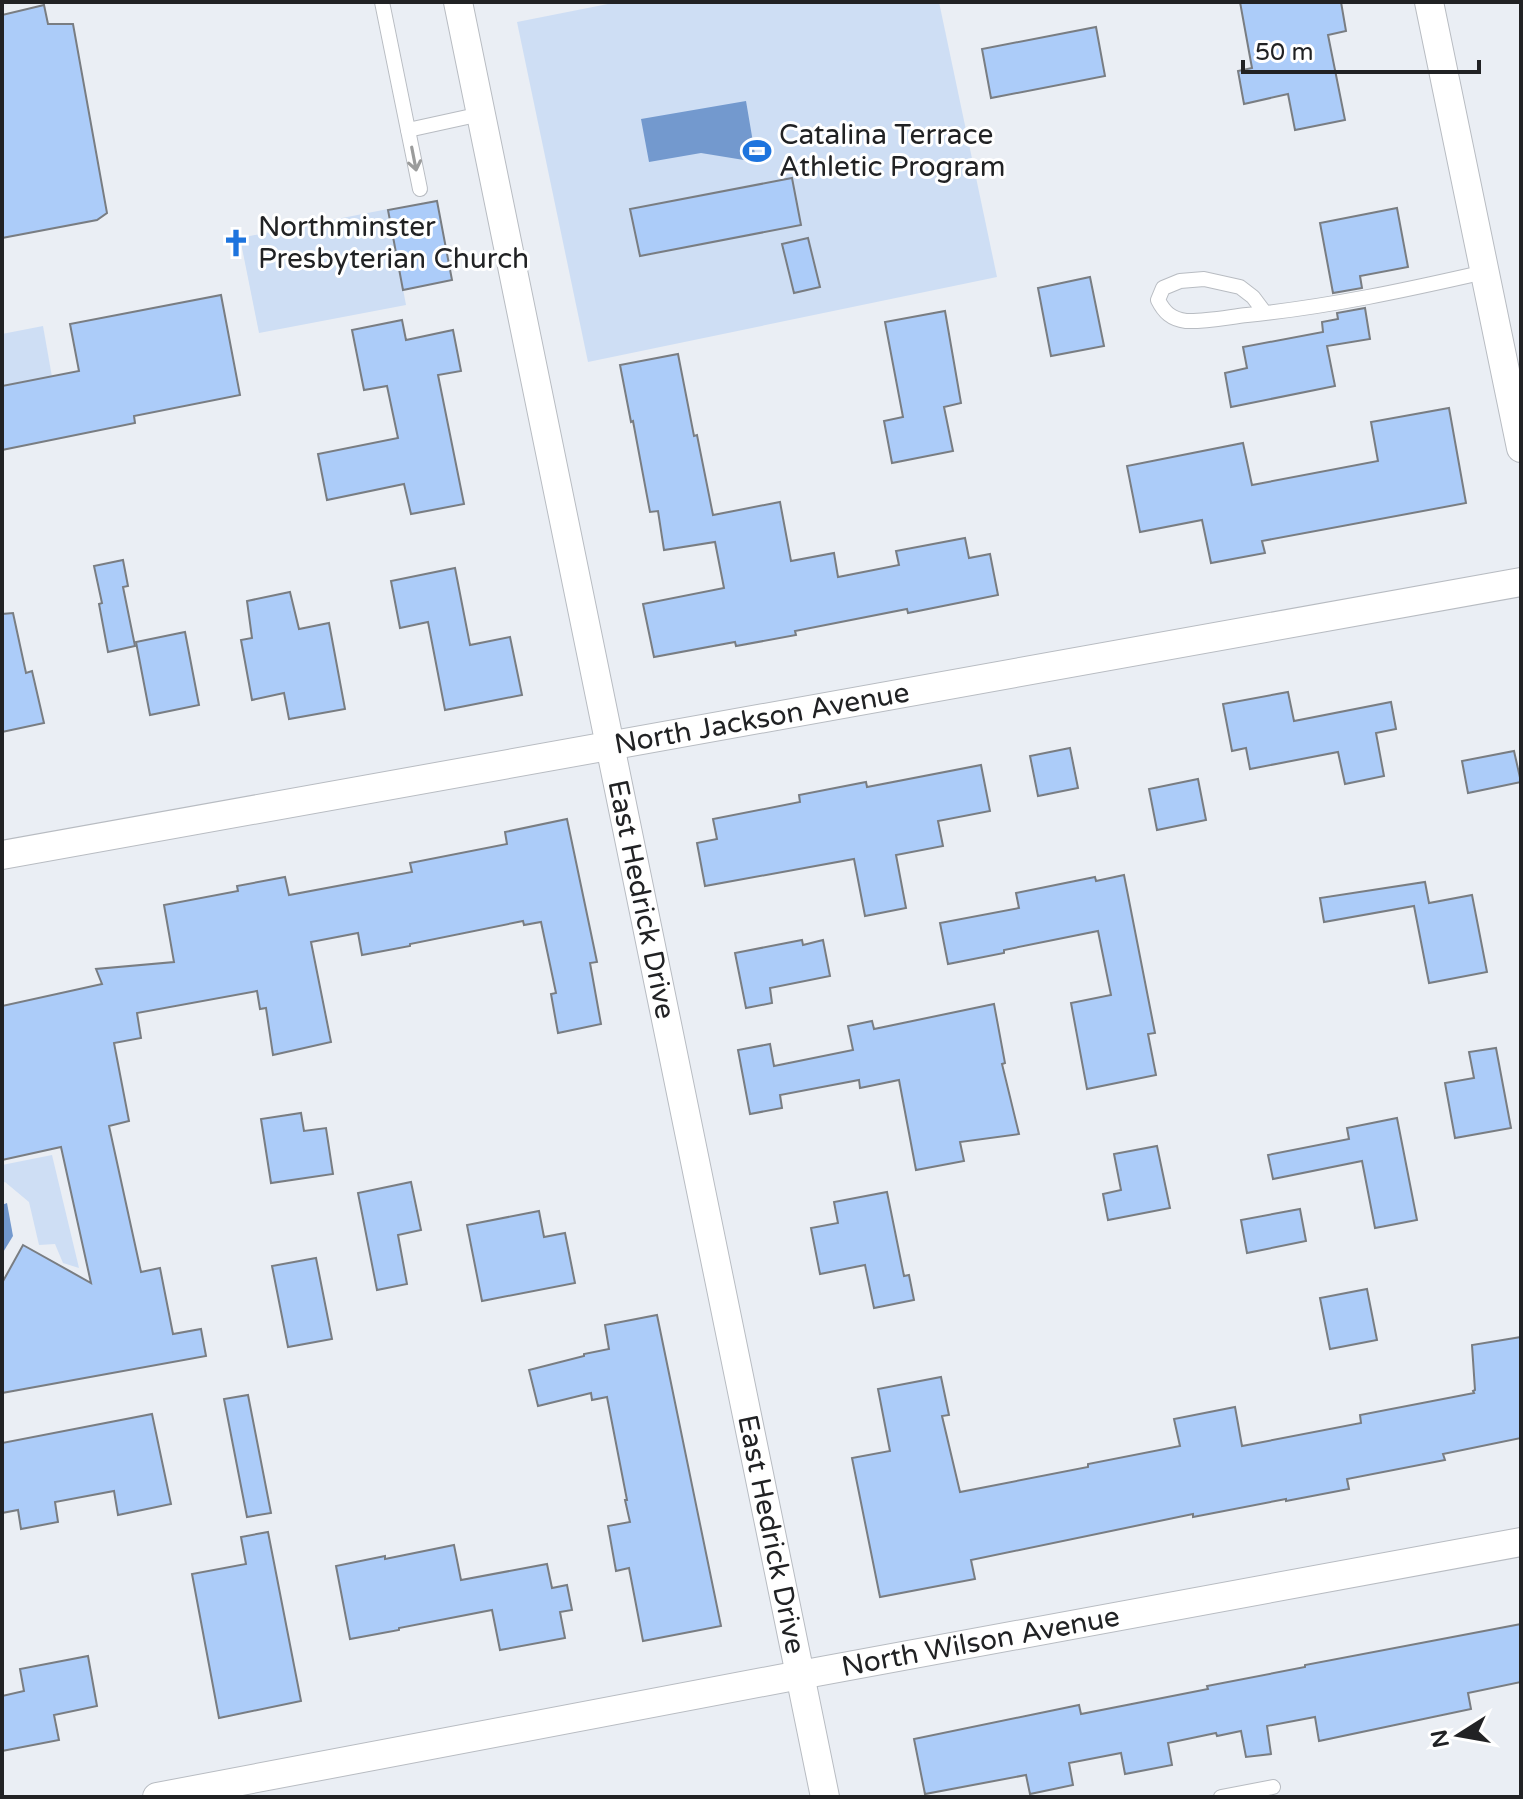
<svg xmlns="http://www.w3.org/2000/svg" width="1523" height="1799" viewBox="0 0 1523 1799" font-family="'Varela Round',sans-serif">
<rect width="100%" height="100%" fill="#eaeef4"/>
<!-- green -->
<g fill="#cedef4">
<polygon points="618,2 939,2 997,277 588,362 517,22"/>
<polygon points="388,209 406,305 259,333 240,238"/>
<polygon points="43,326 52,377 2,386 2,334"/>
<polygon points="52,1155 79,1268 63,1263 55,1244 39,1245 29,1202 5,1182 2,1183 2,1165"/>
</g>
<!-- water -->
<g fill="#7399ce">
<polygon points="746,101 755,154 750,161 701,153 649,162 641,119"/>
<polygon points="7,1203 13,1236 2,1254 2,1205"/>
</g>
<!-- building -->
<g fill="#acccf9" stroke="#797d82" stroke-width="2">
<polygon points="1240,2 1341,2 1346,31 1328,35 1345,120 1295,130 1288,94 1244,104 1238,71 1252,68"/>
<polygon points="44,5 48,24 73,24 107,213 97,220 2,238 2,15"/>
<polygon points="1096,27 1105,76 991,98 982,49"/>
<polygon points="792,178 801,225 640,256 630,209"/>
<polygon points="437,201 452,280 403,290 388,210"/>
<polygon points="1397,208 1408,267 1360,276 1362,288 1333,293 1320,223"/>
<polygon points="808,238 820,287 794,293 782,244"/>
<polygon points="1090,277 1104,346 1051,356 1038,288"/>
<polygon points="221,295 240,395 134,416 135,423 2,450 2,386 79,371 70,324"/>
<polygon points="1365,308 1370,339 1327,346 1335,386 1231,407 1225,373 1247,368 1243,347 1323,332 1322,322 1338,319 1337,313"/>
<polygon points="945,311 961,403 944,407 953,451 892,463 884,421 903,417 885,322"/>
<polygon points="402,320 406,340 453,330 461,371 438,375 464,504 411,514 404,484 327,500 318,454 398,438 387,386 364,390 352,330"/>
<polygon points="678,354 694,436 697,435 713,515 780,502 791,561 834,553 838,577 899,565 896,551 965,538 969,558 990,554 998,595 908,613 907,609 795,631 796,635 736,646 735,642 654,657 643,604 724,588 715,542 664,550 658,511 650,512 633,421 631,422 620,365"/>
<polygon points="1449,408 1466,503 1262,541 1265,553 1211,563 1202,520 1140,532 1127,466 1243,443 1252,485 1378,461 1371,422"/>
<polygon points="123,560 128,586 123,587 135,646 108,652 99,604 102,603 94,566"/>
<polygon points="455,568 470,645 510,637 522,695 445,710 428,622 400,628 391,581"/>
<polygon points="290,592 299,629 329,623 345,709 289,719 284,693 252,700 241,640 252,638 247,601"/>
<polygon points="13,613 26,673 32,671 44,723 2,732 2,614"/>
<polygon points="185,632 199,705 150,715 136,642"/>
<polygon points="1288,692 1294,721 1391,702 1396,729 1376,733 1384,776 1345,784 1338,752 1250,769 1246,748 1232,751 1223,704"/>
<polygon points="1070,748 1078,788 1038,796 1030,756"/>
<polygon points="1514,751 1521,782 1468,793 1462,761"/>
<polygon points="981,765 990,811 938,821 943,846 896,855 906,908 865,916 854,859 705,886 697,843 717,839 713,819 800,802 799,795 866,782 867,787"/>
<polygon points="1198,779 1206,820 1157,830 1149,789"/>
<polygon points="567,819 597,962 590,963 601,1024 558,1033 551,994 556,993 541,922 524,925 523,921 410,944 410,946 362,955 358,933 311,942 331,1042 273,1055 266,1008 260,1009 257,991 137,1013 141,1038 114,1043 129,1121 109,1126 141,1272 160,1268 173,1334 201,1329 206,1356 2,1393 2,1283 23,1245 91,1283 61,1147 2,1160 2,1006 102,984 96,969 174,962 164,905 238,891 237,886 285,877 289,895 412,872 410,863 507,844 505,832"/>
<polygon points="1124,875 1155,1033 1148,1034 1156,1075 1087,1089 1071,1003 1111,995 1098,931 1004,950 1004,953 948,964 940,923 1019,908 1016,893 1095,877 1096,881"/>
<polygon points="1425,882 1429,903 1472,895 1487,972 1429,983 1414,906 1324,922 1320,898"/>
<polygon points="802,940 803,945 823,940 830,976 770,988 772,1003 746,1008 735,953"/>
<polygon points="994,1004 1005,1063 1002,1064 1019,1134 960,1142 964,1161 916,1170 899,1080 860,1088 859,1080 780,1095 782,1108 750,1114 738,1050 770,1044 774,1066 853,1050 848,1026 872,1021 874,1029"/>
<polygon points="1496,1048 1511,1128 1455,1138 1445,1083 1474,1078 1469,1052"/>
<polygon points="301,1113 304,1131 326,1128 333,1174 271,1183 261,1119"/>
<polygon points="1397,1118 1417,1220 1375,1228 1362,1161 1273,1179 1268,1155 1349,1139 1347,1128"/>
<polygon points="1157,1146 1170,1208 1108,1220 1103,1194 1121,1190 1114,1154"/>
<polygon points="411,1182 421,1230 398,1235 407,1284 377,1290 358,1193"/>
<polygon points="887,1192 904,1276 909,1275 914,1300 874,1308 865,1265 820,1274 811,1228 838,1223 834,1202"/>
<polygon points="1300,1209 1306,1241 1247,1253 1241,1220"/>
<polygon points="539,1211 544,1237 565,1233 575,1283 482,1301 467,1225"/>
<polygon points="316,1258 332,1339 288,1347 272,1266"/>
<polygon points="1367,1289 1377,1340 1330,1349 1320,1298"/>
<polygon points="657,1315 721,1626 643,1641 629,1568 616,1571 608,1526 630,1522 625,1500 627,1500 607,1397 592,1400 591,1393 538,1406 529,1370 584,1356 584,1354 609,1349 605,1325"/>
<polygon points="1521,1337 1521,1438 1443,1454 1445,1460 1347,1479 1349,1489 1286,1501 1286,1499 1193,1517 1193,1514 971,1560 975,1579 880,1597 852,1458 890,1451 878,1389 941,1377 949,1415 942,1416 960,1492 1088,1467 1088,1464 1180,1446 1174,1419 1235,1407 1242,1446 1361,1423 1360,1415 1474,1393 1473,1391 1475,1390 1472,1345"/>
<polygon points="248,1395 271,1513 247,1517 224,1399"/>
<polygon points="152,1414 171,1504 118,1515 114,1491 55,1502 58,1522 21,1529 18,1510 2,1513 2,1443"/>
<polygon points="268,1532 301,1701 219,1718 192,1574 246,1564 241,1537"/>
<polygon points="454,1545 461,1580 547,1564 552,1588 567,1585 572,1610 560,1612 565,1638 500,1650 492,1610 399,1628 399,1630 350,1639 336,1566 385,1556 385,1559"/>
<polygon points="1521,1624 1521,1682 1468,1693 1471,1709 1319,1741 1315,1717 1267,1726 1271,1754 1246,1757 1241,1731 1217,1736 1216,1733 1168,1743 1172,1765 1125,1774 1121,1753 1069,1763 1073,1785 1030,1794 1026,1775 925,1794 914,1739 1079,1705 1081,1714 1208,1689 1207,1686 1305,1667 1305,1665"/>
<polygon points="88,1656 97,1706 54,1715 59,1740 2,1751 2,1696 24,1691 20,1669"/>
</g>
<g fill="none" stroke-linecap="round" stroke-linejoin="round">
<defs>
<g id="service">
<polyline points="382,2 408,130 481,114"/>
<polyline points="408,130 420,189"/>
<path d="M1265 313 1253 297 1240 287 1204 279 1180 281 1163 288 1158 300C1164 312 1171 319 1186 321 1204 322 1229 317 1247 315 1328 307 1406 290 1485 272"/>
<polyline points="1221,1797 1273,1787"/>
</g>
<g id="minor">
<path id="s1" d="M458 2 825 1797"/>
<polyline points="1429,2 1521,448"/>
<path id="s2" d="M2 855 1521 582"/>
<path id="s3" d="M157 1797 800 1675 1521 1542"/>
</g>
</defs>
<!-- service casing -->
<use href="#service" stroke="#b8bcc2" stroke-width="16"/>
<!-- minor casing -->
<use href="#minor" stroke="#b8bcc2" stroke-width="30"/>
<!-- service -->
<use href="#service" stroke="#fff" stroke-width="14"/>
<!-- minor -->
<use href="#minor" stroke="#fff" stroke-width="28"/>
</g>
<!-- one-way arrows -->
<defs><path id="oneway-shaft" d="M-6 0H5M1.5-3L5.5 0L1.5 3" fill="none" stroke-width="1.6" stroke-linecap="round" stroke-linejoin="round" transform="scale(2)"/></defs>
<use stroke="#9b9c9c" href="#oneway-shaft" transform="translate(414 159) rotate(79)"/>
<!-- icons -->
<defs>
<symbol id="stadium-bare" viewBox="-9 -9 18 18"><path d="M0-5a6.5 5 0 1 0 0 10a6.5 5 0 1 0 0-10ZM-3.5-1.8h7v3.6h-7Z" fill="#1d74de" stroke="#fff" stroke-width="2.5" paint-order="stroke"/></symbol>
<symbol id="church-bare" viewBox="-9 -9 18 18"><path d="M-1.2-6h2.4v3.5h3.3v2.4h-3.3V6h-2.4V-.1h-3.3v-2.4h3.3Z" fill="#1d74de" stroke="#fff" stroke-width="2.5" paint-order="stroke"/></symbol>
</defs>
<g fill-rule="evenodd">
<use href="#stadium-bare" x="737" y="131" width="40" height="40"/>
<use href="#church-bare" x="216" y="223" width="40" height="40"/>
</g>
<g text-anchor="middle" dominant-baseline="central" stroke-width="6" stroke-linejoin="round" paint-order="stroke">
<!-- poi labels -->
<g font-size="28" fill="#212224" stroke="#fff" text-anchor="start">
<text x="779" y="135">Catalina Terrace<tspan x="779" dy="32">Athletic Program</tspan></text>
<text x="258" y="227">Northminster<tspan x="258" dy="32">Presbyterian Church</tspan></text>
</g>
<!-- street labels -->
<g font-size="28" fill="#212224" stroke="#fff">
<text stroke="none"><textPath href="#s2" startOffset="772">North Jackson Avenue</textPath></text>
<text stroke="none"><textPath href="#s1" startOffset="916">East Hedrick Drive</textPath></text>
<text stroke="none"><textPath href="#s1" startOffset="1564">East Hedrick Drive</textPath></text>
<text stroke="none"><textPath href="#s3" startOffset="838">North Wilson Avenue</textPath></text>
</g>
</g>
<!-- border -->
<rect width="1523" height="1799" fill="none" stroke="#212224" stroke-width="8"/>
<!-- north arrow -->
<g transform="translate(1459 1735) rotate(259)" stroke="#ffffff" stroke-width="6" paint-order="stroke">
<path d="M0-6L14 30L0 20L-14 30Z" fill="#212224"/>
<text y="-12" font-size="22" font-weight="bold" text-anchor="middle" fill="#212224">N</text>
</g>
<!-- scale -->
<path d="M1243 60v12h236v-12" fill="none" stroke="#212224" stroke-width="4"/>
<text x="1255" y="60" font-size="24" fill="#212224" stroke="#ffffff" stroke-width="6" paint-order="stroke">50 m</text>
</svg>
